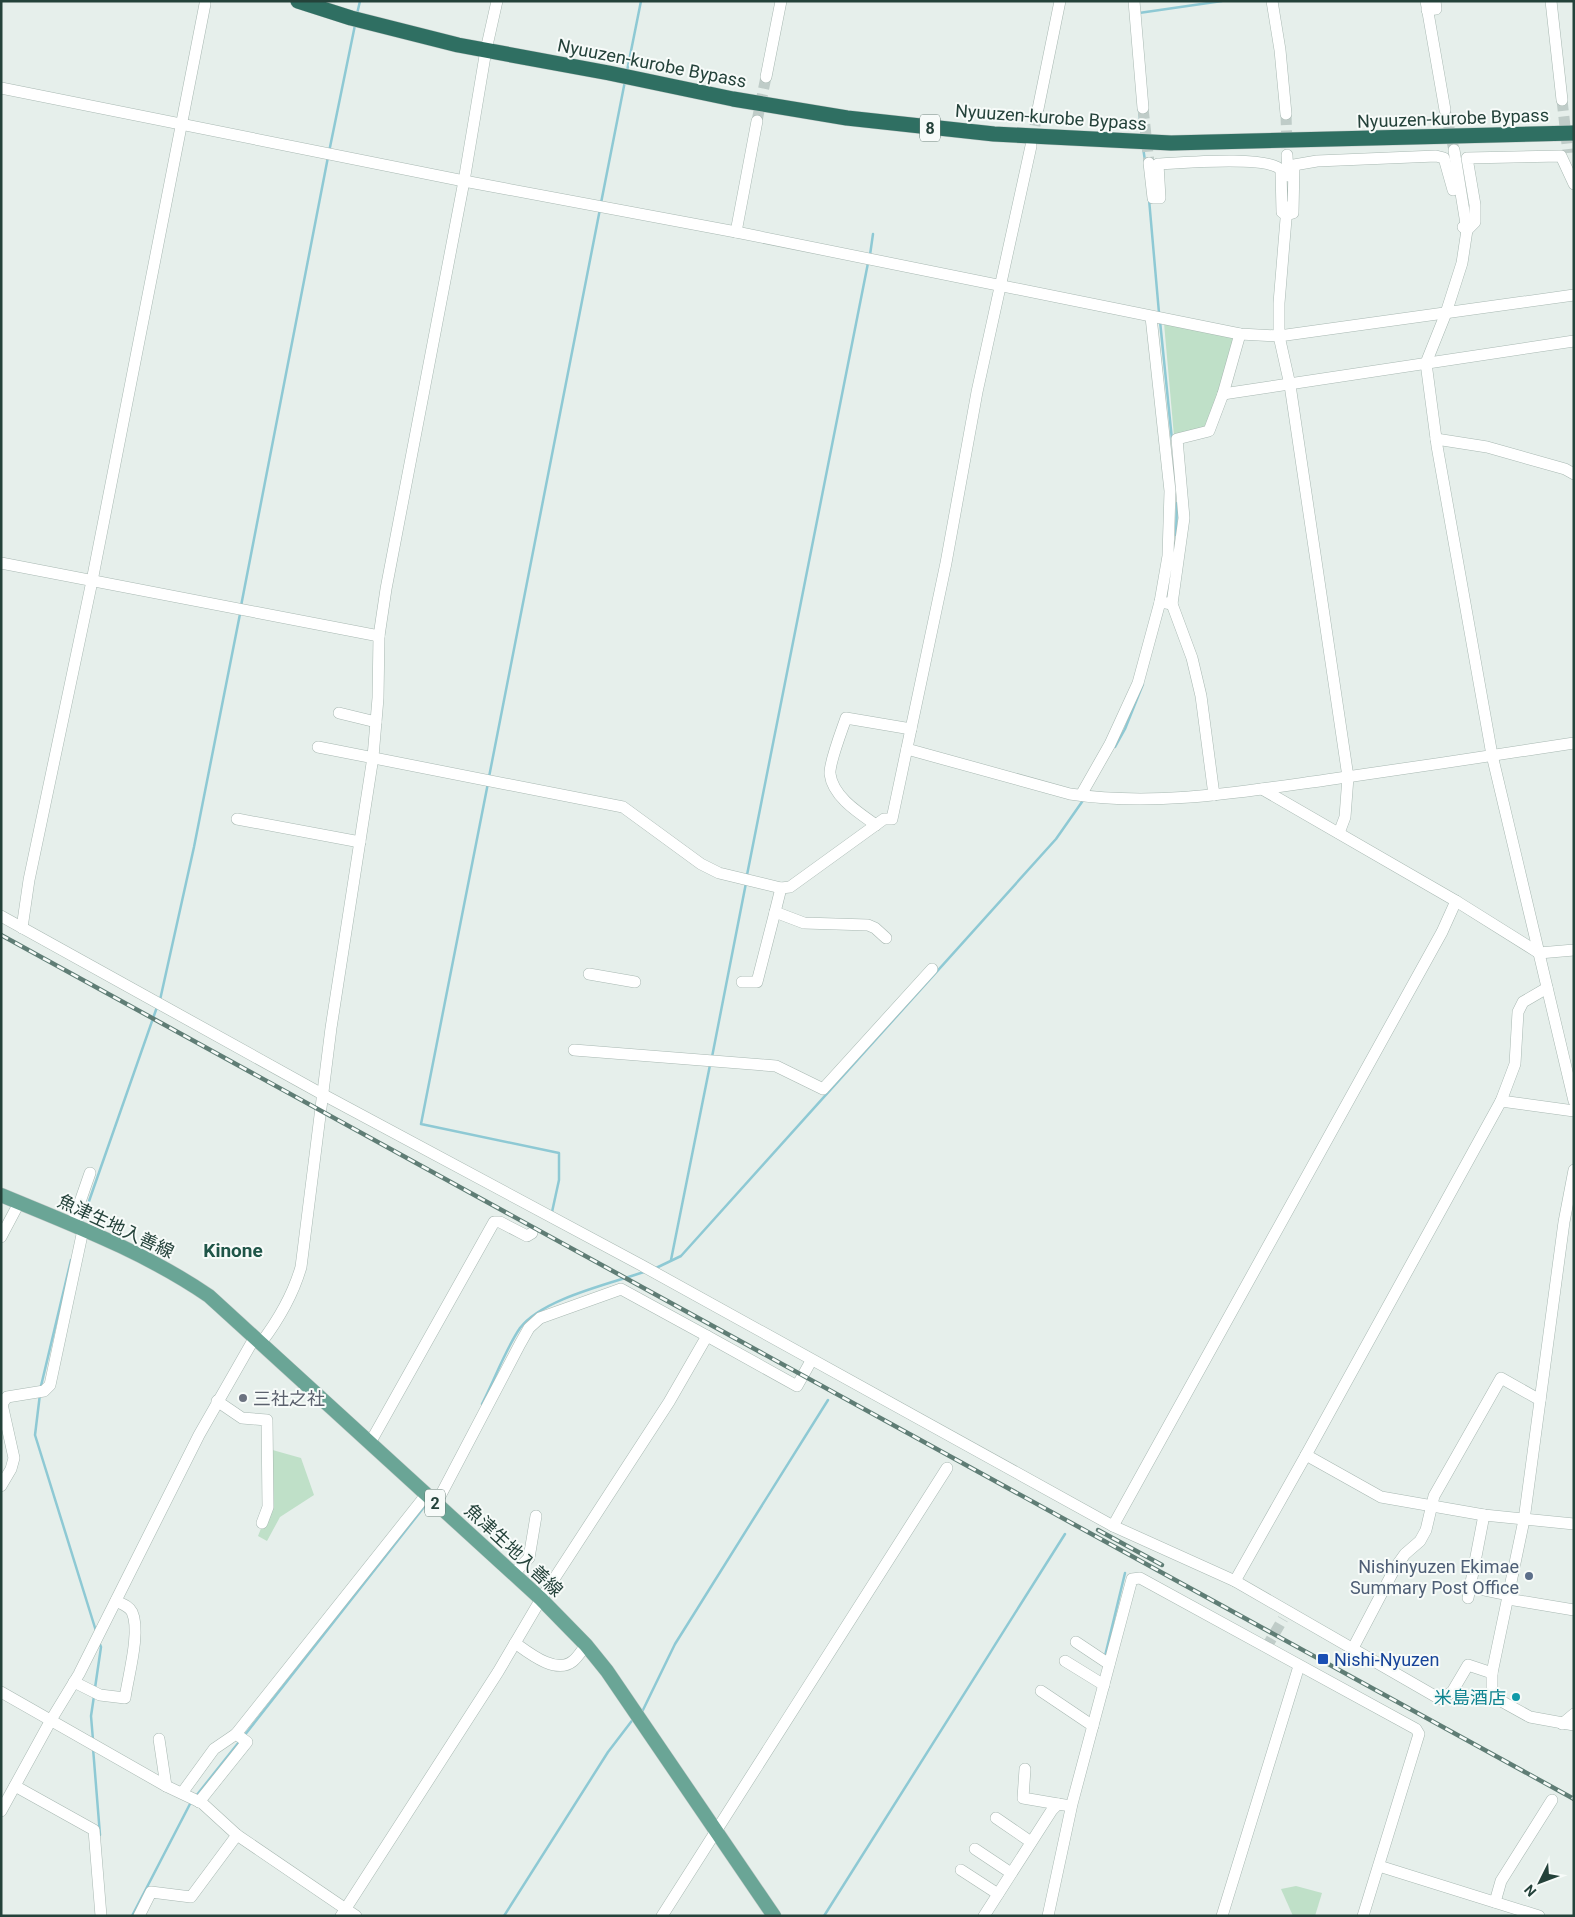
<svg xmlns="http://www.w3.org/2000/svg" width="1575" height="1917" viewBox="0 0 1575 1917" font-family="Roboto,'Noto Sans JP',sans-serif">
<rect width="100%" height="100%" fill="#e6efeb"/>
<!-- green -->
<g fill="#bfe0c8">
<polygon points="1164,323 1236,338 1207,429 1174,436"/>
<polygon points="269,1449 301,1458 314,1495 280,1517 267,1541 258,1536 262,1526"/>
<polygon points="1296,1886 1322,1893 1315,1916 1293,1916 1281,1889"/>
</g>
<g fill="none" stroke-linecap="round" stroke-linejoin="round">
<!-- stream -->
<g stroke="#8ec9d4" stroke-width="2.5">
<polyline points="1139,13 1222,1"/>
<polyline points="357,14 360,1"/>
<polyline points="627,71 641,1"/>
<polyline points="1139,110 1142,137"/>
<polyline points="1143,147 1145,161"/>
<polyline points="329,152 355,25"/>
<polyline points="1149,199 1159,313"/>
<polyline points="601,203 625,81"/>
<polyline points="870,255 873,234"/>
<polyline points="1160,321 1172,440"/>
<polyline points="1176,535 1177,503"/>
<polyline points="1166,599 1170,580"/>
<polyline points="241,606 328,157"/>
<polyline points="1115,747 1125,729 1143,684"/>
<polyline points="489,777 600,209"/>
<polyline points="488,783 421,1124 559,1153 559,1180 552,1212"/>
<polyline points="747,875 868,263"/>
<polyline points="160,1000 194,847 240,614"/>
<polyline points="712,1057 746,883"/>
<polyline points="81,1224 157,1007"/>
<polyline points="671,1260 710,1065"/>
<polyline points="656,1268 681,1256 1056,839 1084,799"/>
<polyline points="41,1386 71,1260"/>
<polyline points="40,1394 35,1435 96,1631"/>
<path d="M482 1404C494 1381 506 1348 520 1328 542 1299 609 1284 644 1272"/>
<polyline points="1105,1656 1125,1573"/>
<polyline points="95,1688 101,1647 99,1642"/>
<polyline points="642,1712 675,1644 828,1400"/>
<polyline points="244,1736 428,1502"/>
<polyline points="93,1740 91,1716 94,1696"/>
<polyline points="93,1748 100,1835"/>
<polyline points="196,1796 239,1742"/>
<polyline points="132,1916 191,1802"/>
<polyline points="504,1916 608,1752 634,1718"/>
<polyline points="824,1916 1065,1534"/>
</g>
<!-- minor-tunnel -->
<g stroke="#bfccc8" stroke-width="11" stroke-dasharray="11 5.5" stroke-linecap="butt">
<polyline points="1562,100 1568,153"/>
<polyline points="1143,108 1149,163"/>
<polyline points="1445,110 1454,150"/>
<polyline points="1286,114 1287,148"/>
<polyline points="757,121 766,77"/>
<polyline points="1032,142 1038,109"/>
<polyline points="1266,1648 1283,1619"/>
</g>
<defs>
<g id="minor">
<polyline points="1134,1 1143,108"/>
<polyline points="1272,1 1280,50 1286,114"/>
<polyline points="1426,1 1445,110"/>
<polyline points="1551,1 1562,100"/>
<polyline points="1427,10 1436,9 1435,1"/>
<polyline points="766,77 781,1"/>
<polyline points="1,88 464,181 736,232 1240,334 1279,336 1574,295"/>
<polyline points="1038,109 1060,1"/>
<polyline points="1454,150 1467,230 1462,263 1446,313 1426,363 1437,446 1492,755 1574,1101"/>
<polyline points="1287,155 1288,176"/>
<path d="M1149 163 1153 198H1160L1158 164C1181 163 1268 155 1281 170L1282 212 1286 215 1293 213 1294 165 1317 161 1436 156 1444 158 1453 190"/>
<polyline points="1287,207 1279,303 1279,336 1290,385 1348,777 1345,817 1339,833"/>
<polyline points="1463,227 1467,230 1475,222 1475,205 1467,158 1561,156 1574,184"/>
<polyline points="736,232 757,121"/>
<polyline points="1151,317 1170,491 1168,556 1160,602 1172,604 1184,518 1177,439 1209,431 1223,394 1240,334"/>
<polyline points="1223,394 1574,341"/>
<polyline points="1436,439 1487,447 1565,469 1574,474"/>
<polyline points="1,563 379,636"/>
<polyline points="1172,604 1192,658 1201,696 1214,795"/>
<polyline points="339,713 376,722"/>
<polyline points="318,747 623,807 701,864 719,873 781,888 790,887 884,819 892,819 946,563 977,392 1031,146"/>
<path d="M907 749 1070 794C1155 807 1241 792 1326 780 1409 768 1491 756 1574 743"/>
<polyline points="1262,789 1456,901 1539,953 1574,950"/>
<polyline points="1081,795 1110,744 1138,683 1160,602"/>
<polyline points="237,819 360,842"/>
<path d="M876 825C859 813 833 797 830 774 829 763 842 730 846 718L911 729"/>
<polyline points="781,888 775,912 804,923 868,925 875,928 886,938"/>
<polyline points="1,916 322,1094 641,1265 1113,1526 1235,1581 1440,1699 1452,1692 1468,1665 1492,1673"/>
<polyline points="22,928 29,880 92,581 205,4"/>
<polyline points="589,974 635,982"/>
<polyline points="742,982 757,982 775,912"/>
<polyline points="574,1050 776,1066 823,1089 932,969"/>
<polyline points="1501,1101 1515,1064 1518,1012 1523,1002 1547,988"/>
<polyline points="1574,1170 1564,1222 1524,1520 1492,1673 1492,1696 1530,1717 1574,1725"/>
<polyline points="72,1225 90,1173"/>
<polyline points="1,1237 19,1203"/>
<polyline points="707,1336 797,1386 811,1361"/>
<path d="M261 1343C279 1319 293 1295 301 1267L331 1028 373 757 378 698 379 636 386 589 464 181 486 50 497 1"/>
<polyline points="217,1401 242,1418 267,1420 268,1507 262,1523"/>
<polyline points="370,1443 494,1222 500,1222 527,1236 532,1233"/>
<polyline points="1306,1455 1501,1101 1574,1111"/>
<polyline points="1,1486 11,1469 14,1458 2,1404 7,1397 44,1391 50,1385 83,1230"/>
<polyline points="1113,1526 1442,932 1456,901"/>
<polyline points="513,1574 529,1558 536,1516"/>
<polyline points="1235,1581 1306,1455 1381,1497 1484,1515 1574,1524"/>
<polyline points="1470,1587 1509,1595"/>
<polyline points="1468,1598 1484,1515"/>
<polyline points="1508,1599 1574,1610"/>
<polyline points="1076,1642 1109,1664"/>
<path d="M515 1643C529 1653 556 1675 573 1661 578 1657 582 1650 586 1645"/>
<polyline points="1353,1648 1395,1568 1405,1554 1420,1541 1426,1530 1434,1496 1501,1378 1540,1400"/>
<polyline points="1065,1661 1104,1685"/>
<path d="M74 1682 100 1695 125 1698C128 1677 141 1631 132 1612 129 1606 122 1604 116 1601"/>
<polyline points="1041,1691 1093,1726"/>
<polyline points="1,1692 166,1786 202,1803 237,1835 356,1916"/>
<polyline points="1562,1724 1574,1714"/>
<polyline points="236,1734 426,1495"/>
<polyline points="159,1739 166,1786"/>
<polyline points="1025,1769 1023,1798 1058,1804"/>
<polyline points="15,1786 94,1830 101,1916"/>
<polyline points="182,1793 214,1749 236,1734 247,1742 199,1802"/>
<polyline points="1,1811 51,1720 79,1674 199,1435 255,1337"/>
<polyline points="996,1818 1031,1842"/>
<polyline points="975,1849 1011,1873"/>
<polyline points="1379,1866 1539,1916"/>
<polyline points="961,1870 998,1894"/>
<polyline points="1495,1902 1501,1881 1552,1800"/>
<polyline points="139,1916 151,1892 191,1897 237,1835"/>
<polyline points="341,1916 498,1672 541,1599 669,1402 707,1336 621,1289 540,1318 529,1328 520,1344 436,1504"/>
<polyline points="662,1916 947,1468"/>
<polyline points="984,1916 1052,1810 1058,1804 1071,1806"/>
<polyline points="1048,1916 1072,1804 1132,1579 1140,1578 1416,1729 1419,1734 1363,1916"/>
<polyline points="1222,1916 1299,1666"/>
</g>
<path id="major" d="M1 1195C73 1225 145 1252 209 1296L541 1599 586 1645 607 1671 774 1916"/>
<polyline id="highway" points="298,1 351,18 458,45 609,73 733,99 847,118 994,134 1171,143 1574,133"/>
</defs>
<!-- minor casing -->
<use href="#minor" stroke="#a8b8b2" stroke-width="12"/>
<!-- major casing -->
<use href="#major" stroke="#c2cac8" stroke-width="15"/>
<!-- highway casing -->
<use href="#highway" stroke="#c2cac8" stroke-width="16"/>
<!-- minor -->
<use href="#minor" stroke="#fff" stroke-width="11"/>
<!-- major -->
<use href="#major" stroke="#6aa596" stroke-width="14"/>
<!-- highway -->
<use href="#highway" stroke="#2f6f62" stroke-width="15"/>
<defs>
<g id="rail">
<polyline points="1,935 1574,1799"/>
<polyline points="1098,1530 1162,1565"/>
</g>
</defs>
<!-- rail casing -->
<use href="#rail" stroke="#5f7d75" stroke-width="4.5"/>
<!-- rail -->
<use href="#rail" stroke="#f7fbf9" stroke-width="2.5" stroke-dasharray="8" stroke-linecap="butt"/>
</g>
<!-- markers -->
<circle fill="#6b7280" stroke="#f7fbf9" stroke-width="2" cx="243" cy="1398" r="5"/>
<circle fill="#5c6f8a" stroke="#f7fbf9" stroke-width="2" cx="1529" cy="1576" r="5"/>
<rect fill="#1a4fb4" stroke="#f7fbf9" stroke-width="2" x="1317" y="1653" width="12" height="12" rx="2.5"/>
<circle fill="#0f9aa8" stroke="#f7fbf9" stroke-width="2" cx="1516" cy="1697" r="5"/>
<g text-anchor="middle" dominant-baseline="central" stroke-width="4" stroke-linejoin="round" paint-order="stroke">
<!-- shield labels -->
<g fill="#f7fbf9" stroke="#637a73" stroke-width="1">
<rect x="920" y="114.5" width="20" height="27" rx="4"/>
<rect x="425" y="1489.5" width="20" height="27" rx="4"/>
</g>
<g font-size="16" font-weight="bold" fill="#24423a">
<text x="930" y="128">8</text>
<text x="435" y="1503">2</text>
</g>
<!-- street labels -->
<g font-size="18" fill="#24423a" stroke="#f7fbf9">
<text transform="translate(652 63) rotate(11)">Nyuuzen-kurobe Bypass</text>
<text transform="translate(1051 117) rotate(4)">Nyuuzen-kurobe Bypass</text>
<text transform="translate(1453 118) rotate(-2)">Nyuuzen-kurobe Bypass</text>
<text transform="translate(116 1226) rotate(25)">魚津生地入善線</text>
<text transform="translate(514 1550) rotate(43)">魚津生地入善線</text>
</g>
<!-- worship labels -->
<g font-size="18" fill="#5b616d" stroke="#f7fbf9" text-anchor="start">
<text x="253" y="1398">三社之社</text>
</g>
<!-- service labels -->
<g font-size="18" fill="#4e5e75" stroke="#f7fbf9" text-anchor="end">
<text x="1519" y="1566">Nishinyuzen Ekimae<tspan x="1519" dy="21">Summary Post Office</tspan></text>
</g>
<!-- transit labels -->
<g font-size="18" fill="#164399" stroke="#f7fbf9" text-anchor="start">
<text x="1334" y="1659">Nishi-Nyuzen</text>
</g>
<!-- culture labels -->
<g font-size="18" fill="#0d838f" stroke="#f7fbf9" text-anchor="end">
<text x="1506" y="1697">米島酒店</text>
</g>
<!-- neighbourhood labels -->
<g font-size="19" font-weight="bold" fill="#1f5548" stroke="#f7fbf9">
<text x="233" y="1250">Kinone</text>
</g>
</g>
<!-- border -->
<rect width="1575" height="1917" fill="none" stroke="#24423a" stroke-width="5"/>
<!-- north arrow -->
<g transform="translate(1540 1882) rotate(228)" stroke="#f7fbf9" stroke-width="4" paint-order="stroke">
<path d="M0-4L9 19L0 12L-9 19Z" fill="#24423a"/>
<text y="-8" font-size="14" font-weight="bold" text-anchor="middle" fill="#24423a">N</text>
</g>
</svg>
